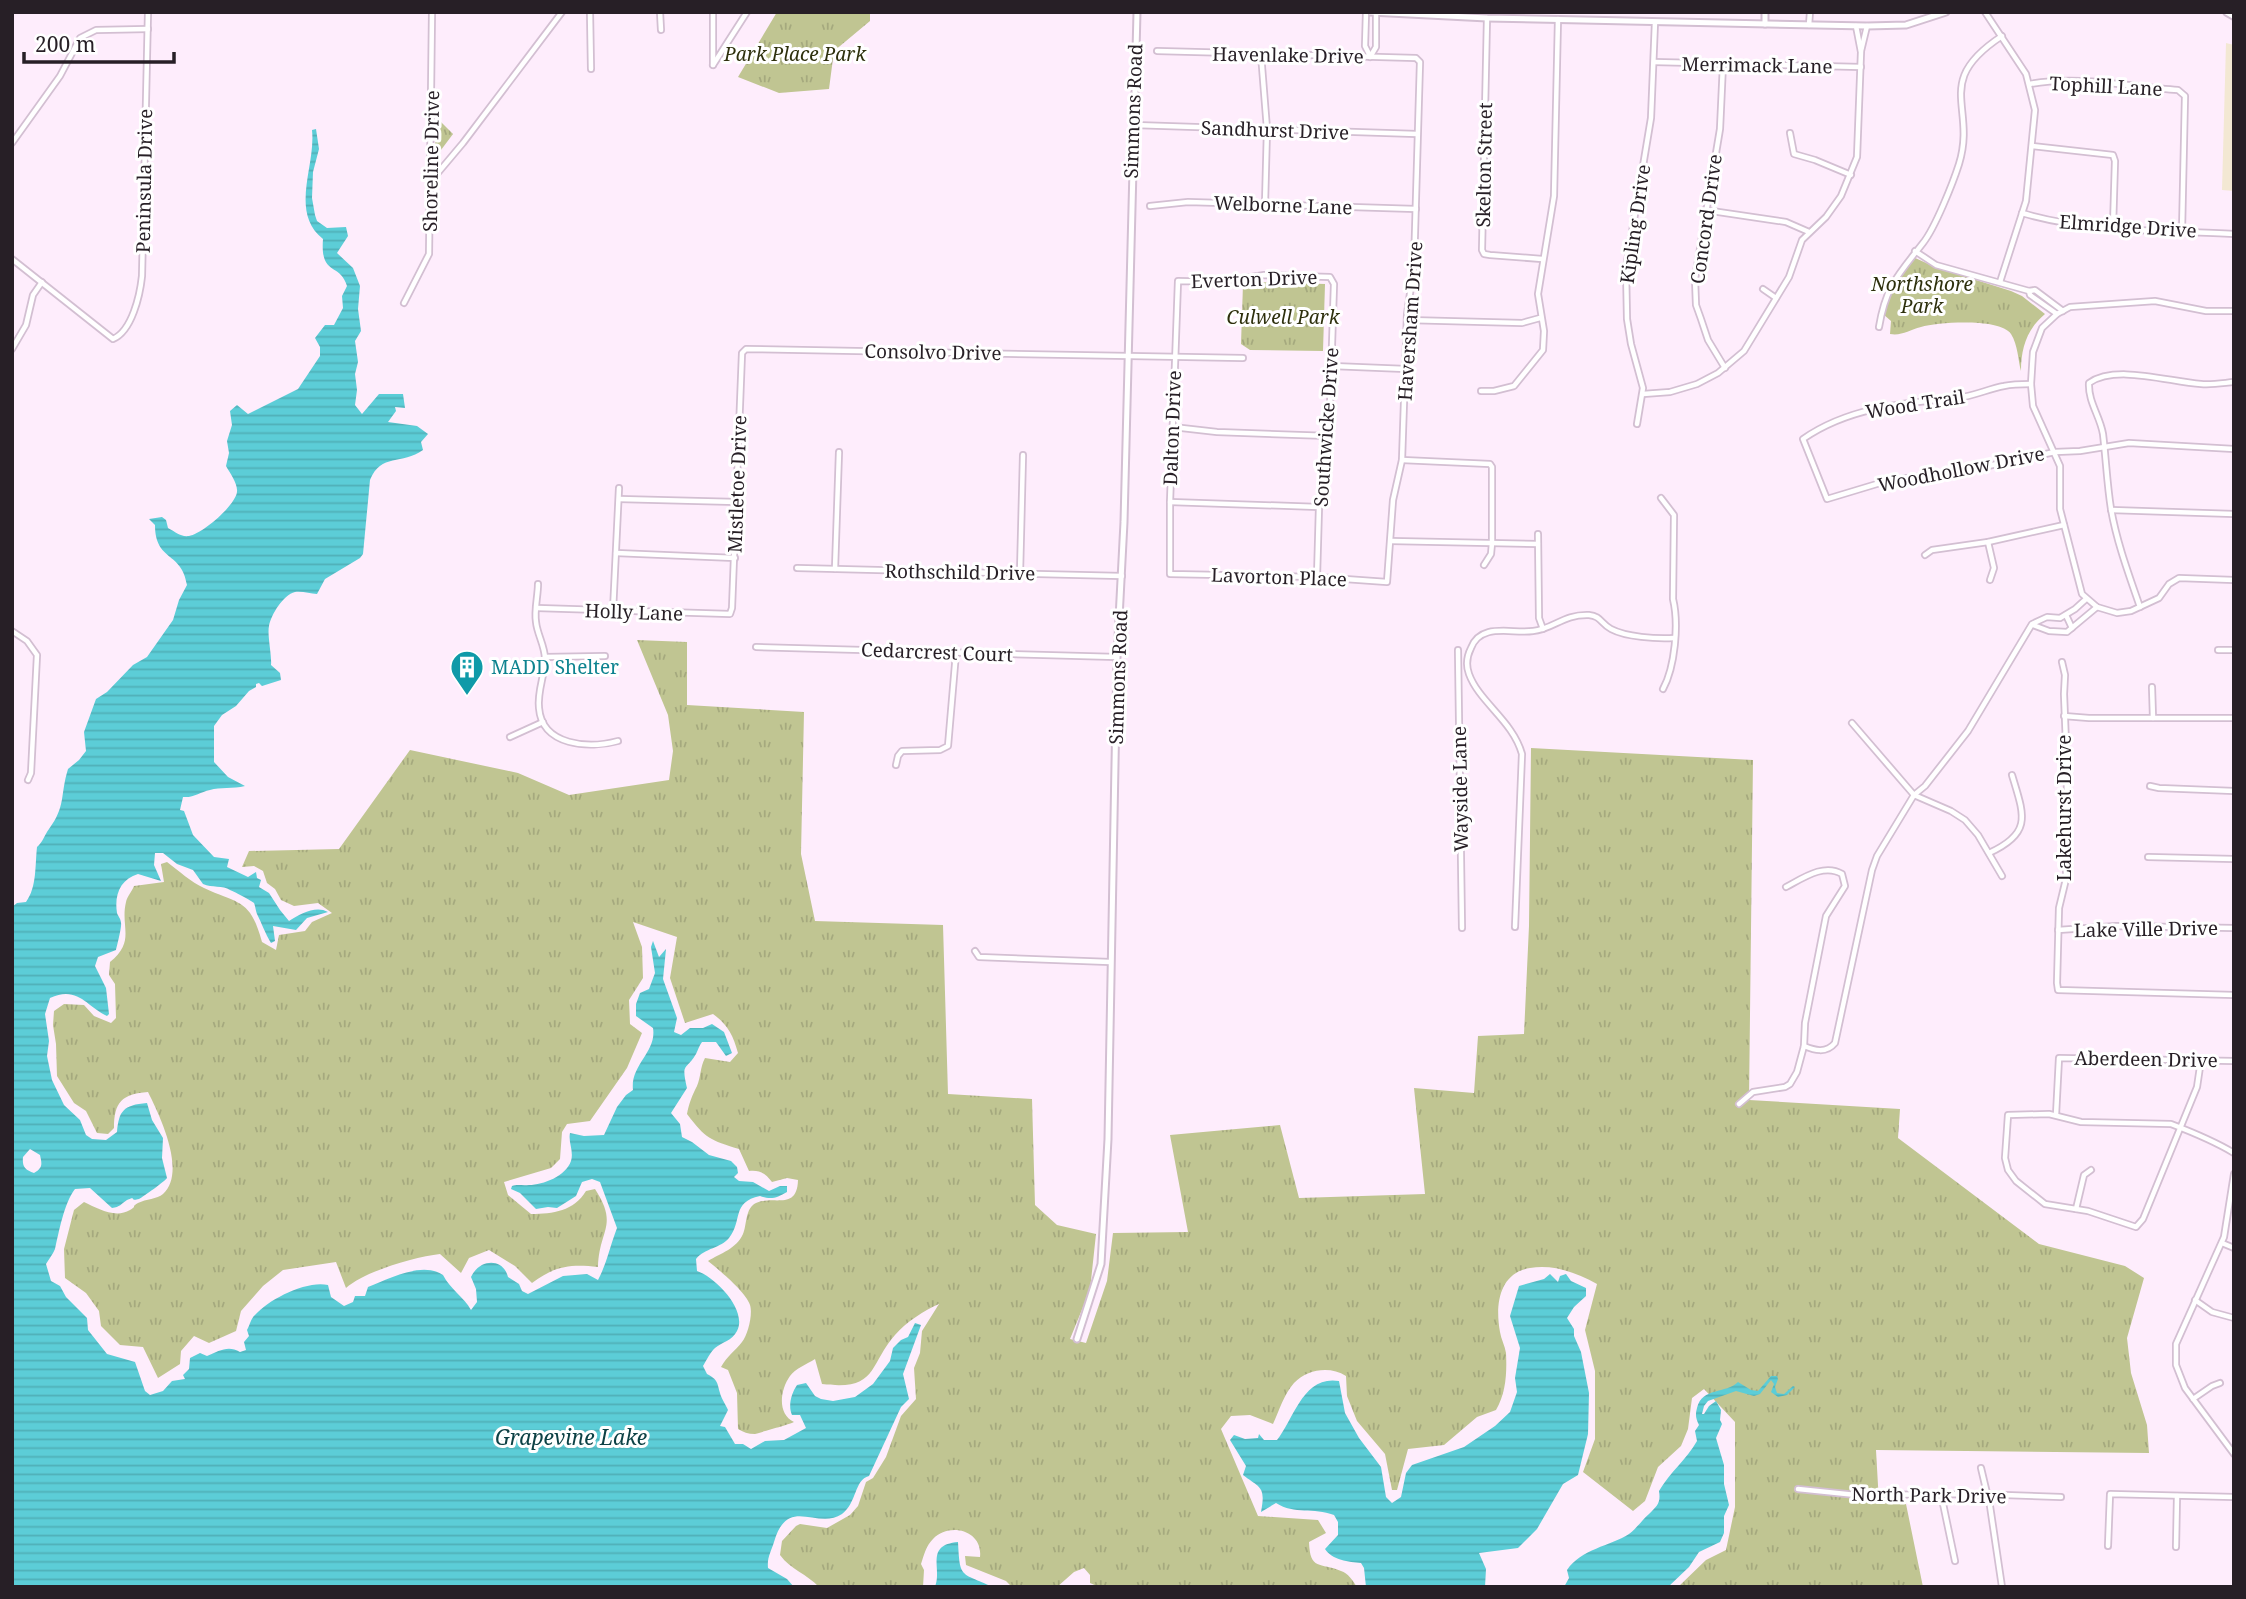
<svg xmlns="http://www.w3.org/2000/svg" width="2246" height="1599" viewBox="0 0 2246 1599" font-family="'Noto Serif',serif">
<defs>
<pattern id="park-tufts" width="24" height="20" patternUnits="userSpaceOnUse" patternTransform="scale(1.75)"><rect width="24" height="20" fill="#c0c592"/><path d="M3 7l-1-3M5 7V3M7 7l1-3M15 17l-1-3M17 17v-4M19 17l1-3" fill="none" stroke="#a5a97e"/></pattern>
<pattern id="water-rules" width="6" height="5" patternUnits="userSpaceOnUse" patternTransform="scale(1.75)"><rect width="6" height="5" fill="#5ccdd7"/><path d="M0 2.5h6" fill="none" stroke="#50b0b8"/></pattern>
</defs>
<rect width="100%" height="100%" fill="#feedfc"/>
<!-- commercial -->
<polygon fill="#f3e8d3" points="2226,43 2234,45 2234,191 2222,190"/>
<!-- park -->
<g fill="url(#park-tufts)">
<polygon points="777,12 870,12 870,21 834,51 829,89 779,93 738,77"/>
<polygon points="436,117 453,134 435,158"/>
<path d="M1913 257 1935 267 2011 291 2022 296 2045 314C2027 329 2021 348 2021 371 2018 360 2018 345 2011 334 2000 318 1939 322 1921 327 1909 330 1902 336 1890 334L1891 321 1883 314 1890 289Z"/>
<polygon points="1258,282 1325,284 1323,351 1250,350 1241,344 1243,284"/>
<path d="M637 640 687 642V705L804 712 801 854 815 921 943 925 948 1094 1032 1099 1035 1205 1057 1225 1096 1234 1090 1290 1070 1339 1086 1343 1107 1281 1113 1233 1188 1232 1170 1135 1280 1125 1299 1198 1425 1194 1414 1088 1474 1093 1478 1036 1524 1034 1529 926 1531 748 1753 760 1749 1100 1900 1109 1898 1138 2039 1244 2125 1266 2144 1278 2127 1338 2131 1373 2147 1425 2149 1453 1876 1450 1879 1503 1906 1504 1923 1587H1678L1706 1560 1726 1550 1735 1507V1422L1704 1389 1692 1398 1688 1429 1681 1446 1658 1467 1645 1501 1633 1511 1583 1472 1595 1439V1371L1585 1330 1597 1284C1577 1273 1554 1264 1530 1268 1499 1273 1495 1305 1500 1332 1501 1339 1505 1346 1506 1353 1507 1373 1506 1393 1496 1410L1477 1417 1444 1445 1408 1449 1397 1490H1392L1385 1454 1357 1421 1347 1396 1346 1376C1330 1366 1308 1369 1294 1383 1284 1394 1279 1411 1273 1424L1250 1415 1231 1416 1221 1429 1258 1516 1318 1520 1326 1533 1309 1542C1310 1571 1320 1562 1341 1571 1348 1573 1353 1581 1357 1587H1099L1090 1583V1575L1084 1568 1074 1572 1057 1587H1012L1006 1581 966 1565 965 1556 980 1557C983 1530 949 1522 933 1539 926 1546 924 1555 921 1564L924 1570 923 1587H819C807 1574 791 1570 780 1555L782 1541 796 1526 800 1524 827 1528 850 1515 858 1506 866 1482 873 1478 886 1457 901 1416 916 1399 914 1368 920 1353 922 1331 939 1304C925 1310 906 1322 895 1335 868 1366 878 1391 822 1384L815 1359C807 1364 795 1369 790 1376 780 1390 777 1414 794 1422 791 1424 758 1433 755 1434 748 1434 743 1432 738 1429L737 1393 728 1370 721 1367C727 1356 735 1351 742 1342 748 1335 753 1314 750 1305 746 1292 719 1270 708 1261 721 1253 736 1249 743 1234 747 1225 745 1208 756 1203 774 1195 797 1211 798 1180L787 1178 772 1182C765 1173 760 1170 749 1171L739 1149C710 1140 706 1139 687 1114 689 1103 692 1096 697 1086 701 1077 700 1067 705 1058L730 1062 738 1053C733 1035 728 1025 713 1014L685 1023 670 978 677 937 633 922 642 947 643 978 629 1000 630 1024 642 1033 627 1068 590 1121 567 1124 562 1132 560 1159 551 1168 504 1182 508 1195 531 1214C553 1214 574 1211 586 1191L595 1189C619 1226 599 1229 598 1267 570 1264 555 1266 532 1283L515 1266 489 1250 469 1258 461 1273 440 1254C415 1257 365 1271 346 1288L336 1262 283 1270 263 1286 241 1311 236 1331 209 1343 194 1336 181 1351 180 1364 158 1378 143 1347 120 1345 101 1326 99 1311 86 1293 65 1278 64 1249 74 1210 84 1202C97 1208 115 1219 130 1210 138 1205 130 1208 138 1203 146 1199 157 1199 163 1194 187 1172 160 1116 148 1092 122 1094 114 1102 114 1128L108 1134 97 1133 86 1111 74 1103 57 1076 56 1044 53 1025 54 1011 64 1004 84 1005 94 1016 111 1023 116 1018 115 984 109 975 110 962C136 941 120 927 126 902 127 897 132 891 134 886L164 882 161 864 167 862C179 871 191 882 204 888 241 905 250 899 262 942L276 950 279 935 305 931 312 922 332 913 318 903 294 906 281 900 275 889 267 883 263 871 254 866 242 867 249 851 339 849 410 750 518 773 569 795 669 780 673 751 668 715Z"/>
</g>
<!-- water -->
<g fill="url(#water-rules)" fill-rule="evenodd">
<path d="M316 129 319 149 313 172 312 198 315 215 317 221 327 228 346 227 348 236 337 253 353 268 360 286 358 309 361 331 355 341 358 362 355 374 357 390 355 405 362 414 379 394H403L405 408 395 407 396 411 388 422 417 426 428 434 421 442 423 450C402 465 381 453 370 480L363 554 360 558 325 579 317 594C310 594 303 591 295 592 283 595 271 615 269 626 267 635 272 655 271 665L280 673 281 680 262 686 259 683 256 684V687L249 691 236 706 222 715 214 726V762L228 777 245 786C233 789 220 787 210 790 200 792 194 798 183 797L180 810 184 811 193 835 214 857 229 859 227 867 248 877 256 872 257 878 261 880 259 887 269 893 280 910 289 921C300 914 316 905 328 912L307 918 296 930 273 926 275 941 271 943C265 933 262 924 257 914 256 912 255 905 254 903 252 901 235 892 230 890 223 885 212 888 203 884L193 870 177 864 163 853H155L154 865 161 881 138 874C121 879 114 894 117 913 118 916 121 919 121 923 122 926 117 946 116 950L98 957 95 966 106 988 109 1014 107 1016C87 1007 78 985 50 998L45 1014 49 1041 47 1056 52 1080 64 1105 80 1120 86 1135 92 1139 106 1140 117 1132C119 1111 123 1105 147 1103L152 1120 163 1138 162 1158 167 1178C165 1181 143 1197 139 1199 129 1202 137 1195 127 1200 121 1204 120 1207 112 1208L90 1188 75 1189C64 1203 59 1232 55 1249 53 1254 49 1259 46 1264L51 1281 60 1286 66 1297 87 1318 88 1330 107 1354 135 1362 145 1391 150 1395 163 1391 172 1381 185 1379 183 1375 189 1369 190 1358 200 1353 207 1356C219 1351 228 1345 240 1352L246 1350 244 1342 249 1336 247 1330C250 1325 251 1318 255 1315 269 1299 307 1280 328 1285L331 1297 344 1306 353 1302 355 1296H365L368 1287C389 1279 422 1261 443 1275 450 1289 464 1297 471 1310L477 1302 476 1289 471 1277C479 1259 503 1257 508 1277L519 1284 522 1291 528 1294 563 1276 587 1274 598 1280C607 1263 610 1246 617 1228L600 1182 592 1179 582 1182 576 1196 557 1208 548 1207 536 1209 520 1193 511 1189 512 1186C518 1184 522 1186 529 1185 543 1185 566 1176 571 1161 574 1151 568 1142 570 1133L584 1136 604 1135 617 1107 626 1095 633 1090C630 1065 657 1052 653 1028L636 1016V1004L640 993 649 989 655 973 651 947 653 941 659 957 666 949 663 979 677 1018 674 1032 681 1035 690 1028H703L712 1024 724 1032 732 1053 726 1056 716 1042H702C699 1046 698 1050 696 1054 686 1071 681 1062 687 1088L671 1113 680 1124 682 1137 692 1142 709 1155 731 1161 737 1167 738 1173 734 1177 739 1181 753 1182 769 1191 780 1186H787V1192C777 1198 771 1200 760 1196 731 1202 743 1221 729 1238 721 1248 705 1248 696 1259L697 1271C715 1277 748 1310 737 1331 732 1341 722 1342 715 1348 711 1351 706 1361 703 1366L707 1374C718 1380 717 1382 720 1393 721 1398 726 1405 728 1410L720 1426 725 1427 735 1444H743L751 1449 765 1441 784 1440 806 1428 800 1415H792C788 1406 791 1394 797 1385L806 1383 815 1396 821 1399 833 1401 855 1397 873 1384 890 1361 893 1348 901 1340 908 1337 915 1323 921 1325 903 1374 909 1399 901 1407 869 1476C854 1480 857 1503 842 1514 817 1531 788 1494 774 1542 771 1552 767 1557 768 1568L787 1579 794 1587H12V907L17 903 26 902C37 887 35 865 37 847 43 842 45 834 49 829 66 806 60 795 68 769L79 760 86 751 84 732 96 699 107 692 133 665 147 657 173 620 179 600 187 585C182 551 155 562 155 525L149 519 162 517 166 520 168 528C176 532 180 537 189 536 202 534 235 506 237 492 238 484 230 473 226 466L229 453 227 441 232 425 230 411 237 405 248 414 298 389 320 356V347L315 338 325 325H334L343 308 342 296 347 286C340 262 320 277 323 239 289 212 316 166 312 130ZM30 1149 40 1155C42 1164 43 1168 34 1173 25 1170 22 1167 23 1157Z"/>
<path d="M1550 1274 1558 1282 1560 1276 1566 1274 1571 1281 1586 1288V1296L1574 1307 1567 1318 1574 1329V1336L1581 1352 1589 1393 1588 1434 1578 1475 1563 1484 1537 1529 1518 1548 1479 1553 1486 1569 1485 1587H1366L1364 1568 1361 1563C1349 1562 1332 1560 1325 1549L1338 1535V1522L1334 1515C1313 1507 1295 1515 1276 1503L1261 1512C1266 1486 1260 1488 1243 1475L1246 1466 1230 1440 1234 1435 1245 1439 1258 1438 1259 1434 1264 1440H1277C1294 1419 1303 1375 1339 1381L1345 1413 1359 1438 1381 1467 1386 1497 1392 1503 1401 1497 1406 1473 1412 1465 1464 1447 1495 1426 1510 1412 1517 1392 1515 1378 1520 1348 1510 1316 1519 1286 1544 1279Z"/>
<path d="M1771 1376H1777L1778 1379 1775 1387 1777 1393 1784 1394 1793 1386 1795 1387 1787 1395 1778 1397 1771 1392 1774 1384 1771 1380 1760 1394 1754 1396 1736 1391 1708 1401 1704 1406 1702 1414H1704L1709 1406 1716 1401 1721 1410 1720 1420 1722 1424 1716 1438 1724 1465V1484L1729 1505 1724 1516V1533L1720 1542 1699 1552 1689 1567 1668 1587H1564L1569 1578 1567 1570C1581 1549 1610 1546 1629 1534 1637 1528 1642 1520 1649 1514 1657 1506 1661 1503 1659 1491 1670 1472 1687 1459 1697 1441L1695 1431 1699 1425C1696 1419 1695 1415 1697 1408 1702 1387 1726 1394 1738 1382L1751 1390 1758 1391Z"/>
<path d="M958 1542C960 1579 960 1572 993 1587H935C943 1569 924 1545 958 1542Z"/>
</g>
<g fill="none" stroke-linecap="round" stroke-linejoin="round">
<defs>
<g id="minor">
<polyline points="590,12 591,69"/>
<polyline points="660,12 661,30"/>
<polyline points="1366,12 1365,46 1370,56"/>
<polyline points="1985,12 2026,74 2035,110 2026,201 2000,282"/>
<polyline points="1487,18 1482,250 1484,254 1490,255 1542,259"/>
<polyline points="1809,25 1810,12"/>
<polyline points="1157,51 1416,58 1420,62 1414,266 1407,314 1402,460 1393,500 1387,582 1317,577 1170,574 1170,502 1178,281 1221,282 1264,275 1330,277 1334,284 1329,436 1319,507 1317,577"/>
<polyline points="1861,51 1867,26"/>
<polyline points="1261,54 1267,129 1265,204"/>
<polyline points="1370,57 1376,47 1376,12"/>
<polyline points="1654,62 1861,67"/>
<polyline points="1723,64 1720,129 1695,279 1696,305 1701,319 1708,340 1725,368"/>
<polyline points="713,65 747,12"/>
<polyline points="713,65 713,12"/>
<path d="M2030 84C2078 75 2130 87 2178 90L2185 96 2182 231"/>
<polyline points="1134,125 1417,134"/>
<polyline points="1790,133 1794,154 1815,160 1851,175"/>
<polyline points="12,143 60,76 80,38 96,30 148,29"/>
<polyline points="2032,146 2113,155 2115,161 2113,227"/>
<polyline points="431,181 463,143 562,12"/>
<polyline points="1150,206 1188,202 1416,209"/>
<polyline points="1705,210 1786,222 1809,232"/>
<path d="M2022 213C2090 233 2164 230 2234 234"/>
<polyline points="1915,251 1936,265 2029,291 2035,290 2063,311"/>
<path d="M12 259 113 339C132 331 140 295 142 276L148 12"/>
<polyline points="1763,289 1776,298"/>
<polyline points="2029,291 2030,295 2057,314"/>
<polyline points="404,303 429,254 432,12"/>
<polyline points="2234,311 2206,311 2155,301 2070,307 2057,314 2042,328 2033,352 2031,384 2033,406 2060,466 2060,509 2082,594 2097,607 2117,613 2131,611 2159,598 2169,584 2179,578 2234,580"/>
<polyline points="1407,320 1522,323 1540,318"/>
<path d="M1879 327C1886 285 1899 274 1923 243 1935 228 1953 183 1959 164 1977 106 1932 82 2002 36"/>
<polyline points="12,349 26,325 33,295 42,282"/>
<polyline points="1332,366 1406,369"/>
<path d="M2031 384C2022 384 2013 384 2004 386 1988 389 1974 396 1957 398 1904 403 1849 407 1803 439L1827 499 1890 480 1959 472 2055 452 2080 451 2129 443 2234 449"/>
<polyline points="1481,391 1494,391 1514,386 1543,350 1544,331 1538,294 1554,196 1558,19"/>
<polyline points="1643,394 1670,392 1697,384 1718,373 1744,351 1789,277 1802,240 1826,217 1841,196 1857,157 1861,52 1856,26"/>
<polyline points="1637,424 1643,388 1631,344 1627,319 1626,268 1651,118 1655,22"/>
<polyline points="1173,427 1217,432 1329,436"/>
<polyline points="1402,460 1490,464 1492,467 1492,543 1491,554 1484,565"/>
<path d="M1661 498 1674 515 1673 599C1679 624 1675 667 1663 689"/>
<polyline points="619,499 737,502"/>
<polyline points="1170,502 1319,507"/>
<polyline points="2111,510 2234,514"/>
<polyline points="1538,534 1539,618 1543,629"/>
<polyline points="1391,541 1538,544"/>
<polyline points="1988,542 1994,568 1990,580"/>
<polyline points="616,553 735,558"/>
<polyline points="1925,555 1932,550 1988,542 2064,525"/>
<polyline points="797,568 1122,576"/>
<polyline points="835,569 839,452"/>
<polyline points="1020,573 1023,455"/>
<path d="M538 584C538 596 534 610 536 622 537 634 545 646 545 659 545 675 537 691 539 708 542 746 589 749 618 741"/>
<path d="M2140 607C2129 575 2117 543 2111 509 2107 484 2106 459 2103 434 2100 416 2088 402 2089 383 2116 364 2169 382 2201 384 2212 385 2223 383 2234 382"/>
<polyline points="537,608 730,614 732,608 742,353 746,349 1243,358"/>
<polyline points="613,611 619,488"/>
<polyline points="2066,615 2072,628"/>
<polyline points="2033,625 2049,631 2067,632 2097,607"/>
<polyline points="12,631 27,641 37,655 31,773 28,780"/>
<polyline points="756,647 1117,657"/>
<polyline points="1458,650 1462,928"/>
<polyline points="2218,650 2234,650"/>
<polyline points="545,657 605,656"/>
<polyline points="2062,662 2065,675 2064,694 2067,769 2066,879 2059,908 2057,983 2058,990 2234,995"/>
<polyline points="2152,687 2153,718"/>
<polyline points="2064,716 2089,718 2234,718"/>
<polyline points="1852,723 1914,795 1951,811 1965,820 1978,835 2002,876"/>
<polyline points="510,737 543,722"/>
<polyline points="896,765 898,756 902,751 940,750 948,746 956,653"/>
<polyline points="2150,786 2159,788 2234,791"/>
<path d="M1989 853C2033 833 2024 815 2012 775"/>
<polyline points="2148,857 2234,859"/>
<path d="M1515 927 1522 754C1513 721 1479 702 1469 674 1466 666 1467 656 1471 648 1481 622 1512 634 1533 631 1554 629 1563 614 1589 615 1601 616 1601 624 1611 629 1626 637 1656 639 1674 638"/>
<polyline points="2058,930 2116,926 2234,928"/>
<polyline points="975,951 979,957 1110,962"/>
<path d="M1804 1046C1814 1050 1826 1054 1835 1043L1872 870 1877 856 1914 795 1925 786 1968 731 2032 624 2047 617 2060 618 2075 609 2086 599"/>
<path d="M2201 1060 2197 1087 2143 1219 2136 1227 2088 1211 2045 1204 2016 1181 2008 1170 2005 1158 2008 1115 2049 1114 2081 1122 2171 1124C2192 1132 2214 1141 2234 1153"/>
<path d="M1739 1104 1753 1092 1785 1087 1790 1084 1797 1072 1804 1046 1805 1023 1826 916 1845 886 1842 874C1824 863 1803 878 1786 887"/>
<polyline points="2056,1115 2059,1058 2234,1061"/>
<polyline points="2234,1174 2224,1237 2176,1344 2176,1365 2185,1388 2234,1454"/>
<polyline points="2076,1209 2084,1175 2091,1170"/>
<polyline points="2222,1243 2234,1248"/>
<polyline points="2195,1300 2212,1312 2234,1318"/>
<polyline points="2193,1399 2212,1386 2220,1383"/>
<polyline points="1981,1468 1990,1506 2002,1587"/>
<polyline points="1798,1489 1856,1495 1974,1494 2061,1497"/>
<polyline points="1941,1494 1955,1561"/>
<polyline points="2108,1546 2110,1494 2234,1497"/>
<polyline points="2176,1547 2177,1496"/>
</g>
<g id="tertiary">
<polyline points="1370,12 1487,18 1867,26 1906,25 1946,12"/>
<polyline points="1765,24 1765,12"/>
<polyline points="1077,1339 1101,1264 1108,1139 1117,657 1124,522 1137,12"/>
</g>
<polyline id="secondary" points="2227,12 2234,16"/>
</defs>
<!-- minor casing -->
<use href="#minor" stroke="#d3bfd2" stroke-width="8"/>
<!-- tertiary casing -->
<use href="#tertiary" stroke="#d3bfd2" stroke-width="9"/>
<!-- secondary casing -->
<use href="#secondary" stroke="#d3bfd2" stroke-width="10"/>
<!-- minor -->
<use href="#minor" stroke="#fff" stroke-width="4.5"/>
<!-- tertiary -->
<use href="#tertiary" stroke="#fff" stroke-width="5"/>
<!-- secondary -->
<use href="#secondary" stroke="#fff" stroke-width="6"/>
</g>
<!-- icons -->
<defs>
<symbol id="building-pin" viewBox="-11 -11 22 30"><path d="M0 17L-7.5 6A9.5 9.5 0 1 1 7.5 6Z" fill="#0f9aa8" stroke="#fff"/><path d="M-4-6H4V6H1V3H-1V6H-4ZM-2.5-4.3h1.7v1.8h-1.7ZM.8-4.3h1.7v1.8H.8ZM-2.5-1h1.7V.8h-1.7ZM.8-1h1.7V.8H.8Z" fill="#fff"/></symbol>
</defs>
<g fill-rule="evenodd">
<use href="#building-pin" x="448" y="648" width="38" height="52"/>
</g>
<g text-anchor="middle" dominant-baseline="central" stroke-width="6" stroke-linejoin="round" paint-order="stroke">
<!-- park labels -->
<g font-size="19" font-style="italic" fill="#2e300d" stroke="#fff">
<text x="795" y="54">Park Place Park</text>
<text x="1922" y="284">Northshore<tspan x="1922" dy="22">Park</tspan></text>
<text x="1283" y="317">Culwell Park</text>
</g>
<!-- street labels -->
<g font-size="19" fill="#271f26" stroke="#fff">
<text transform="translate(1288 55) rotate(1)">Havenlake Drive</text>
<text transform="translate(1757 65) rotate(1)">Merrimack Lane</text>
<text transform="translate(2106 86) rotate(3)">Tophill Lane</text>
<text transform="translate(1133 111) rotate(-88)">Simmons Road</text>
<text transform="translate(1275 130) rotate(2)">Sandhurst Drive</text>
<text transform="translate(431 161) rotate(-89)">Shoreline Drive</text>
<text transform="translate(1484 165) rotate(-89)">Skelton Street</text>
<text transform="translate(144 181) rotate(-89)">Peninsula Drive</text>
<text transform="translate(1283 205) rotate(2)">Welborne Lane</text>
<text transform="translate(1706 219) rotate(-82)">Concord Drive</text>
<text transform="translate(1635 224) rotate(-82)">Kipling Drive</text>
<text transform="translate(2128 226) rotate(4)">Elmridge Drive</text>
<text transform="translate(1254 279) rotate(-2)">Everton Drive</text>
<text transform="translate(1410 321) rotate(-86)">Haversham Drive</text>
<text transform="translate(933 352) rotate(1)">Consolvo Drive</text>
<text transform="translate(1915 404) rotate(-9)">Wood Trail</text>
<text transform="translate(1326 427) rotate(-86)">Southwicke Drive</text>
<text transform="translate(1172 428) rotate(-88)">Dalton Drive</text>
<text transform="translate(1961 469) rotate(-11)">Woodhollow Drive</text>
<text transform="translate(737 484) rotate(-88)">Mistletoe Drive</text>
<text transform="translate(960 572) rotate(1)">Rothschild Drive</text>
<text transform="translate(1279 577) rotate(2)">Lavorton Place</text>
<text transform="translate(634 612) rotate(2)">Holly Lane</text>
<text transform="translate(937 652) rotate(2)">Cedarcrest Court</text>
<text transform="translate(1118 677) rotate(-88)">Simmons Road</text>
<text transform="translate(1460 789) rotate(-91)">Wayside Lane</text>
<text transform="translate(2064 808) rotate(-90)">Lakehurst Drive</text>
<text transform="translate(2146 929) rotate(-1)">Lake Ville Drive</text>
<text transform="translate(2146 1059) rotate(1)">Aberdeen Drive</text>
<text transform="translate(1929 1495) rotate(1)">North Park Drive</text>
</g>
<!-- culture labels -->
<g font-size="19" fill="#0d838f" stroke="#fff" text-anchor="start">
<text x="491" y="667">MADD Shelter</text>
</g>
<!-- water labels -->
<g font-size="21" font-style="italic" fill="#0c4145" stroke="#fff">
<text x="571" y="1437">Grapevine Lake</text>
</g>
</g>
<!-- border -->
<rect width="2246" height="1599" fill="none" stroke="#271f26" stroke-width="28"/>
<!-- scale -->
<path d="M24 52v10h150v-10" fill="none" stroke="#271f26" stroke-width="3.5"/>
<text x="35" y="52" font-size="21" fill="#271f26" stroke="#ffffff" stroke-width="5" paint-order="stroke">200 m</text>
</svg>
